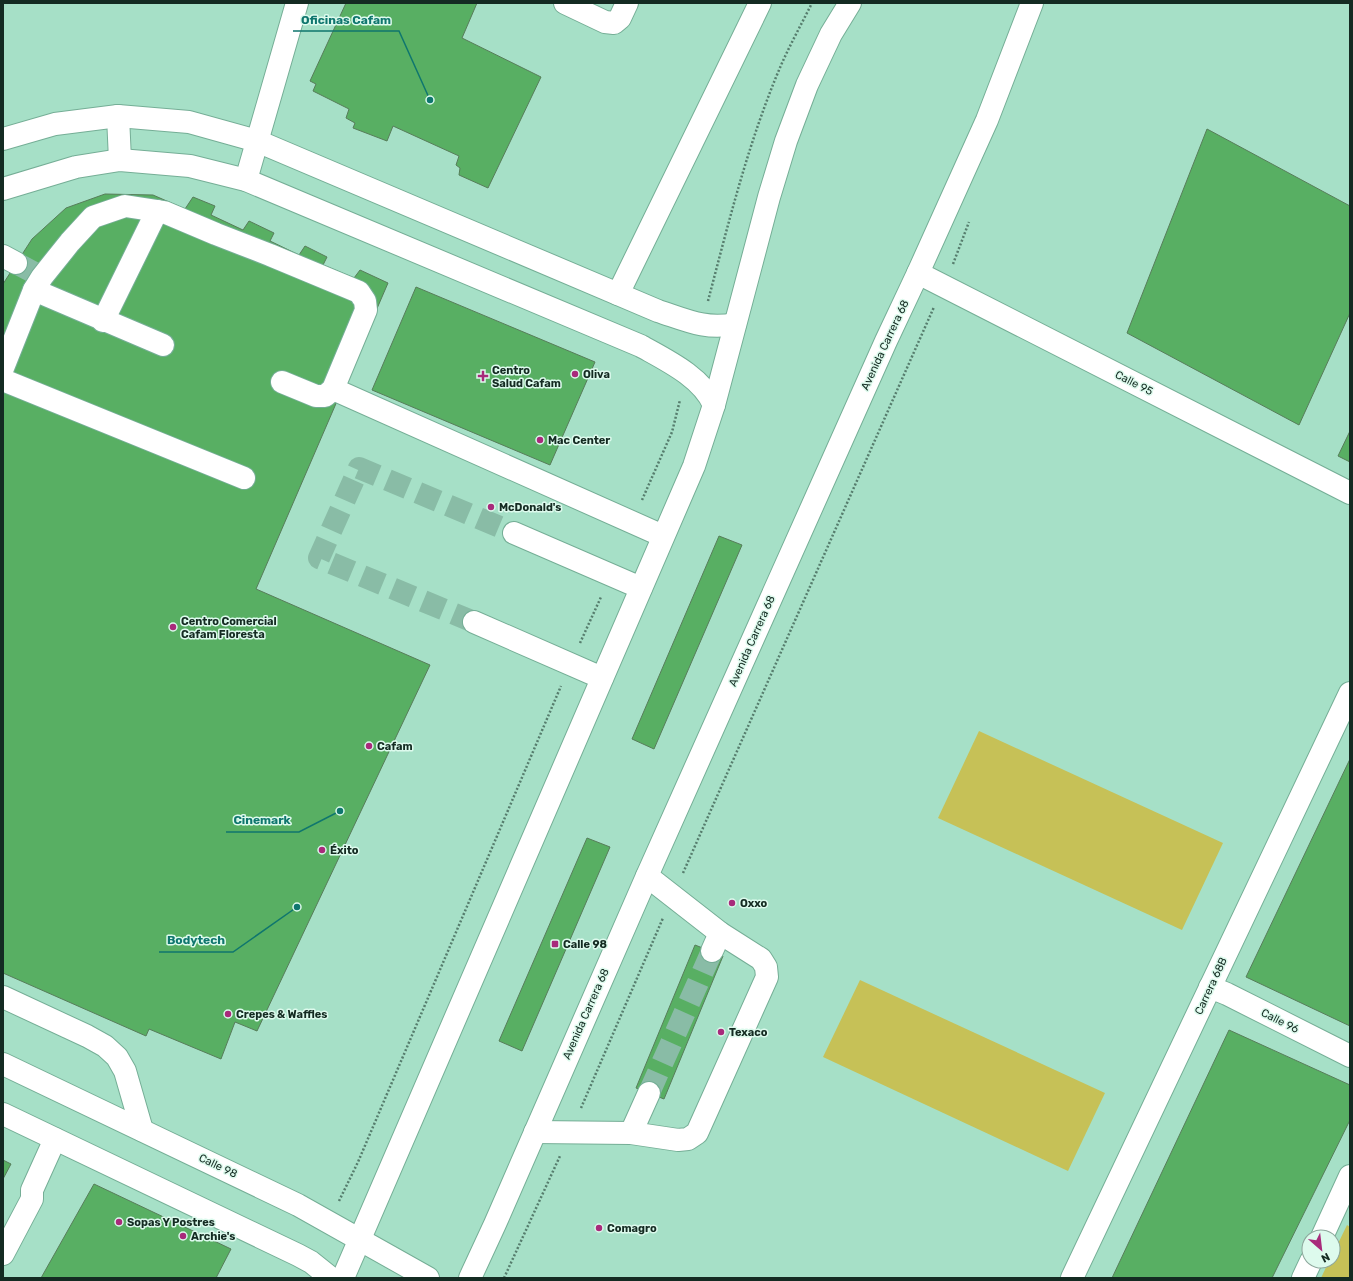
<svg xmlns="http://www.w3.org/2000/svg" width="1353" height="1281" viewBox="0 0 1353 1281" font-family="Rubik,sans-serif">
<rect width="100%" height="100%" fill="#a6e0c7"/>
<!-- green -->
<g fill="#c6c157">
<polygon points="979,731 1223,843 1182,930 938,818"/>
<polygon points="860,980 1105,1093 1068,1171 823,1057"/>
<polygon points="1347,1225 1350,1227 1350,1278 1321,1278 1329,1261 1333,1261 1333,1254"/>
</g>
<!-- building -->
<g fill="#58af63" stroke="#577d5a">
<polygon points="346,3 477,3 462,38 541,77 488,188 459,175 460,168 456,165 459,156 393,126 387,141 353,128 355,123 346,118 349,109 313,91 316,84 310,81"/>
<polygon points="1207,129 1350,206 1350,313 1299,425 1127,333"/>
<polygon points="105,194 153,195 185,209 193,197 215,206 211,215 243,230 249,221 274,233 270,241 299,255 305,246 327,257 323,265 354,278 360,270 388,283 256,589 430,665 257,1031 235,1022 221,1059 149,1029 146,1036 3,973 3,284 32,239 66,208"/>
<polygon points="416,287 595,362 550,465 372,390"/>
<polygon points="1350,431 1350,462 1338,456"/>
<polygon points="719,536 742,545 654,749 632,739"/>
<polygon points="1350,759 1350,1026 1246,977"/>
<polygon points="587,838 610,847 522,1051 499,1041"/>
<polygon points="695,945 723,956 664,1099 636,1088"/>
<polygon points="1229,1030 1350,1085 1350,1120 1272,1278 1112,1278"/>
<polygon points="3,1160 11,1164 3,1179"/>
<polygon points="94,1184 231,1249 216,1278 41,1278"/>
</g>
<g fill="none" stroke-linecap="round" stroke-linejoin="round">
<!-- minor-tunnel -->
<g stroke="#89bca6" stroke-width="22" stroke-dasharray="22 11" stroke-linecap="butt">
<polyline points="16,263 42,277"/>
<polyline points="474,622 319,558 359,468 514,533"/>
<polyline points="649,1093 712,951"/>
</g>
<defs>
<g id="minor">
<polyline points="565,3 605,22 614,23 620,18 627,3"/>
<polyline points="118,116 120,160"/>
<path d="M3 139 55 124 118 116 189 122 257 141 658 311C686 320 705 330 735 324"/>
<polyline points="246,180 297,3"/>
<path d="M3 189 76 167 120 160 190 166 246 180 641 346C666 360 702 377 714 405"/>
<polyline points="3,256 16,263"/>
<polyline points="918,273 1350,493"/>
<polyline points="34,290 163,345"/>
<polyline points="618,294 760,3"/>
<polyline points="103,321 157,211"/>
<polyline points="3,368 34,290 42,277 70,242 93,217 125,206 164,212 216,234 270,255 359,292 365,301 366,310 333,389 325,396 316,396 282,382"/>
<polyline points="3,380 244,478"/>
<polyline points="333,389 663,536"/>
<polyline points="514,533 641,588"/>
<polyline points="474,622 602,678"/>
<polyline points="712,951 720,933"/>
<polyline points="1210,987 1227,994 1350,1056"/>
<polyline points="3,997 87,1036 105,1046 117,1057 125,1071 142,1130"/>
<polyline points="3,1064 298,1205 428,1278"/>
<polyline points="3,1114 298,1255 311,1262 331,1278"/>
<polyline points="535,1132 631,1133 678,1140 688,1139 697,1133 767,977 766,967 761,959 720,933 647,876"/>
<polyline points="631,1133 649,1093"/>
<polyline points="1322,1237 1350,1176"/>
<polyline points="3,1254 32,1199 32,1190 55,1139"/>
<polyline points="1072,1278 1350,693"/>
<polyline points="1303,1278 1311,1261"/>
</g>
<g id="major">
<polyline points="343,1278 694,466 714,405 769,197 786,141 807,85 831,34 850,3"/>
<polyline points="470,1278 495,1224 647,876 886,341 918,273 987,120 1032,3"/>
</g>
</defs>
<!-- minor casing -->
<use href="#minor" stroke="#75ae96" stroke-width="24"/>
<!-- major casing -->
<use href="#major" stroke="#75ae96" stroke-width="24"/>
<!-- path -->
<g stroke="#567d6d" stroke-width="2.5" stroke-dasharray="2 2" stroke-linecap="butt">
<polyline points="953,264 969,222"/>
<path d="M708 301C729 221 749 139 782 63 791 43 802 23 812 3"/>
<polyline points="642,500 672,432 680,400"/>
<polyline points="580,643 601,597"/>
<polyline points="683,873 934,307"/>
<polyline points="581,1108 663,918"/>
<polyline points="339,1201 358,1162 561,686"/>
<polyline points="504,1278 560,1156"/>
</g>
<!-- minor -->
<use href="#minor" stroke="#fff" stroke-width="22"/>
<!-- major -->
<use href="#major" stroke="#fff" stroke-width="22"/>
</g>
<!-- markers -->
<g fill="#a82a7b" stroke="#ddfaed" stroke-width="1.5">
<circle cx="575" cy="374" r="4"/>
<path d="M481 370h4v4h4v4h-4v4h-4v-4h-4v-4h4z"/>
<circle cx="540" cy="440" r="4"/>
<circle cx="491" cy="507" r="4"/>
<circle cx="173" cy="627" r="4"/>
<circle cx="369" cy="746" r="4"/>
<circle cx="322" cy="850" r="4"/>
<circle cx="732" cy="903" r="4"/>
<rect x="551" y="940" width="8" height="8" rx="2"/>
<circle cx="228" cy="1014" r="4"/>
<circle cx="721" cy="1032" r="4"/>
<circle cx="119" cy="1222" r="4"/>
<circle cx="599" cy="1228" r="4"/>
<circle cx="183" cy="1236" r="4"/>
</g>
<g text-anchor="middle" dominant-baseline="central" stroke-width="3" stroke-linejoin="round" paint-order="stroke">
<!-- street labels -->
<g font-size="11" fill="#142b22" stroke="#ddfaed">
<text transform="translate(885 345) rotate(-65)">Avenida Carrera 68</text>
<text transform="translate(1134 383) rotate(27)">Calle 95</text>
<text transform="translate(752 641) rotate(-66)">Avenida Carrera 68</text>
<text transform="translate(1211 986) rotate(-65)">Carrera 68B</text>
<text transform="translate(586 1014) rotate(-66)">Avenida Carrera 68</text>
<text transform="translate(1280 1021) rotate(27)">Calle 96</text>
<text transform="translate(218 1166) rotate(26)">Calle 98</text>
</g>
<!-- poi labels -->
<g font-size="11" font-weight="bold" fill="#142b22" stroke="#ddfaed" text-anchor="start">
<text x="492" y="370">Centro<tspan x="492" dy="13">Salud Cafam</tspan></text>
<text x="583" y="374">Oliva</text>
<text x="548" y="440">Mac Center</text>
<text x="499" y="507">McDonald's</text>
<text x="181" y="621">Centro Comercial<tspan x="181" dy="13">Cafam Floresta</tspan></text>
<text x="377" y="746">Cafam</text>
<text x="330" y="850">Éxito</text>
<text x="740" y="903">Oxxo</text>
<text x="563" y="944">Calle 98</text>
<text x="236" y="1014">Crepes &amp; Waffles</text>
<text x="729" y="1032">Texaco</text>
<text x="127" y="1222">Sopas Y Postres</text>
<text x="607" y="1228">Comagro</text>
<text x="191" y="1236">Archie's</text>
</g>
</g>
<!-- callouts -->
<path fill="none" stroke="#0f766e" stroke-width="1.5" d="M430 100L399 31H293M340 811L299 832H226M297 907L233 952H159"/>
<g fill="#0f766e" stroke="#ddfaed" stroke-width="1.5">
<circle cx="430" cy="100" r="4"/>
<circle cx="340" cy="811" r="4"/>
<circle cx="297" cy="907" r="4"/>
</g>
<g font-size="12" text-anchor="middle" font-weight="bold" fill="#0f766e" stroke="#ddfaed" stroke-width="3" stroke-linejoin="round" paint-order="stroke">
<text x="346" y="24">Oficinas Cafam</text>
<text x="262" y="824">Cinemark</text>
<text x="196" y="944">Bodytech</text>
</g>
<!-- border -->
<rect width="1353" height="1281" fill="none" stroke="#142b22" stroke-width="8"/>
<!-- north arrow -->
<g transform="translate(1321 1249) rotate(152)"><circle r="19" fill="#ddfaed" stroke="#8da79c"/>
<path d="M0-3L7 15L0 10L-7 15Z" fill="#a82a7b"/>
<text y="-6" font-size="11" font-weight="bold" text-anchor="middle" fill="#142b22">N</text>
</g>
</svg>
